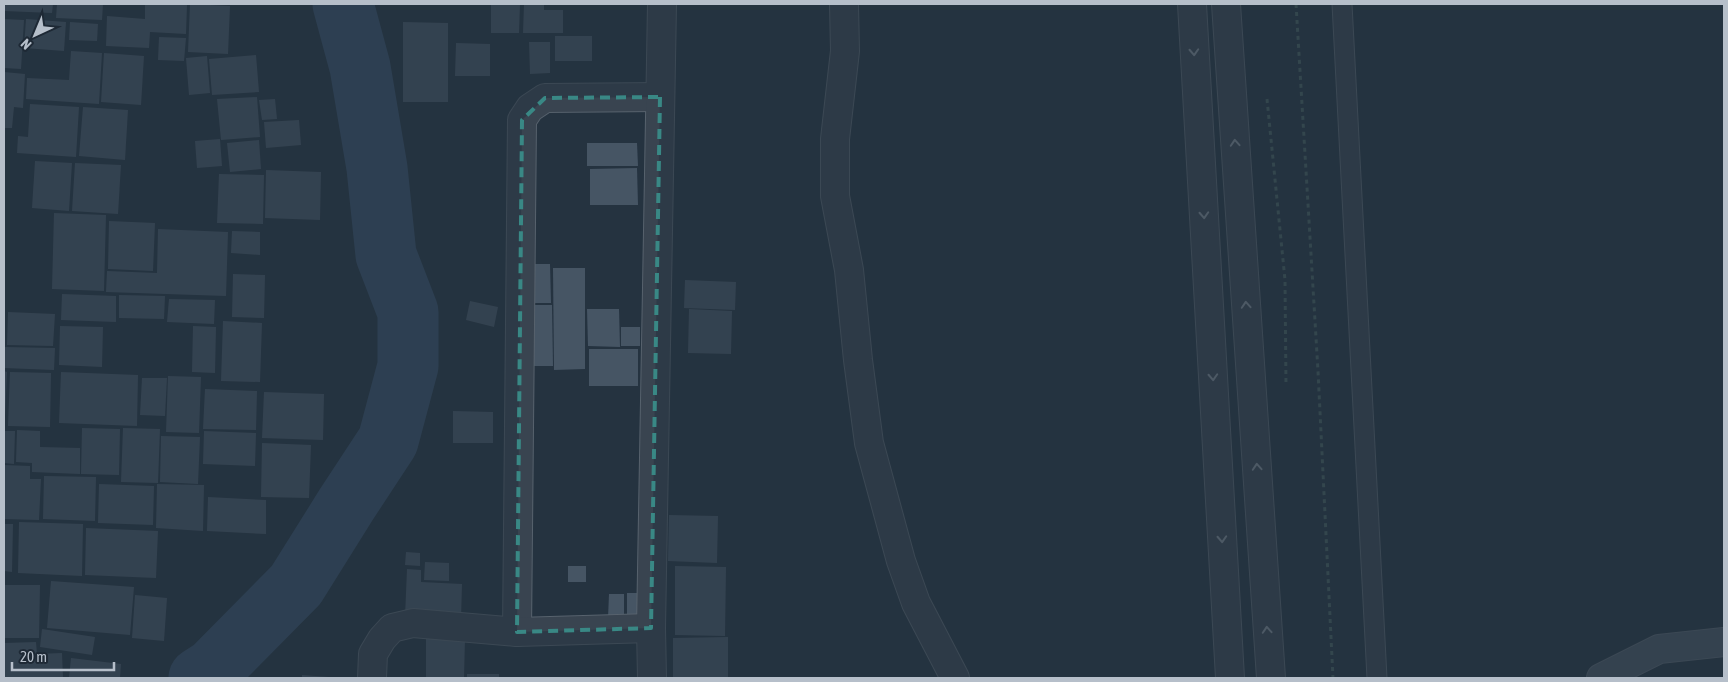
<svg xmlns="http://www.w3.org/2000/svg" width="1728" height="682" viewBox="0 0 1728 682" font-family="'Asap Condensed',sans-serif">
<rect width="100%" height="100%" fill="#253340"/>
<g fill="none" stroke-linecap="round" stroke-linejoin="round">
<!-- river -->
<polyline stroke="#384f68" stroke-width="61" points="199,678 213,669 296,585 346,505 388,441 408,366 408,312 386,255 377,168 360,67 343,4"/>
</g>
<!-- building -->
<g fill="#465564">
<polygon points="4,4 53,4 52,13 4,11"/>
<polygon points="57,4 103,4 102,20 56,18"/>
<polygon points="145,4 187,5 186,34 150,32 149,48 106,46 107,16 145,19"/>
<polygon points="190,4 230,6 228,54 188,52"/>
<polygon points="491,4 520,4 519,33 491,33"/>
<polygon points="524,4 544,4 544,10 563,10 563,33 523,33"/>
<polygon points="4,19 24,20 21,69 4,68"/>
<polygon points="26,19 66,22 64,51 24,48"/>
<polygon points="70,22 98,24 97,41 69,40"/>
<polygon points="403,22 448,23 448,102 403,102"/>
<rect x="555" y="36" width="37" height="25"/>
<polygon points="159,37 186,38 184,61 158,60"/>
<polygon points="529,42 550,42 550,73 530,74"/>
<polygon points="456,43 490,44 490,76 455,76"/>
<polygon points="71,51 102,53 99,104 26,99 27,78 69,80"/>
<polygon points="104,53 144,56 141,105 101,102"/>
<polygon points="256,55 259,92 212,95 209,59"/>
<polygon points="207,56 210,93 189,95 186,58"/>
<polygon points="4,72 25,74 23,108 14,107 12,128 4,128"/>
<polygon points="257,97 260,137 221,140 217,99"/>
<polygon points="275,99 277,119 262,120 259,100"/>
<polygon points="30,104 79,107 76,157 17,153 18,136 28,137"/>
<polygon points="83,107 128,110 125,160 79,156"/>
<polygon points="299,120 301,145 266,148 264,122"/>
<polygon points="220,139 222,166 197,168 195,141"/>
<polygon points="259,140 261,169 230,172 227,143"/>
<polygon points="587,143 637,143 638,166 587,166"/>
<polygon points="35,161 72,163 69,211 32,208"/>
<polygon points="75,163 121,165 118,214 72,211"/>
<polygon points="637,168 638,205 590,205 590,169"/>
<polygon points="266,170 321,172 320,220 265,218"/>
<polygon points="219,174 264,175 263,224 217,223"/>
<polygon points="54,213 106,215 104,291 52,289"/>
<polygon points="109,221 155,223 153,271 108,269"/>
<polygon points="158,229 228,232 226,296 106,292 107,271 157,273"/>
<polygon points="232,231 260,232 260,255 231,253"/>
<polygon points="530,264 550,264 551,303 531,303"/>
<polygon points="553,268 585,268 585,369 554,370"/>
<polygon points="233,274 265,275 264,318 232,317"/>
<polygon points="685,280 736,282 735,310 684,308"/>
<polygon points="62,294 116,296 116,322 61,320"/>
<polygon points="119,295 165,296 164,319 119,318"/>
<polygon points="169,299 215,300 214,324 167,322"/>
<polygon points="470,301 498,307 494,327 466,320"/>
<polygon points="533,305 552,305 553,366 533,366"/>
<polygon points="587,309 619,309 620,347 588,346"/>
<polygon points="689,309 732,311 731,354 688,353"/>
<polygon points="8,312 55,314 53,346 7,345"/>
<polygon points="223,321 262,323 260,382 221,381"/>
<polygon points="60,326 103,327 102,367 59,365"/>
<polygon points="193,326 216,327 215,373 192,372"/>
<rect x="621" y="327" width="19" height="19"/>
<polygon points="4,347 55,348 54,370 4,368"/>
<rect x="589" y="349" width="49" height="37"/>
<polygon points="4,371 7,372 5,417 4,417"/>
<polygon points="10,372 51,373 50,427 8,426"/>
<polygon points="61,372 138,375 137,426 59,423"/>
<polygon points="168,376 201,377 199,433 166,432"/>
<polygon points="142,378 167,378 165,416 140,415"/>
<polygon points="205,389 257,391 256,430 203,429"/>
<polygon points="264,392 324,394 323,440 262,438"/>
<polygon points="453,411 493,412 493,443 453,443"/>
<polygon points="82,428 120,429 119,475 81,474"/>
<polygon points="123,428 160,429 158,483 121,482"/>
<polygon points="17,430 40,431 40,447 80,448 80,474 32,472 32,463 16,462"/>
<polygon points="4,431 15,431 14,464 4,463"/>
<polygon points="204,431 256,433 255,466 203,464"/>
<polygon points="161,436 200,437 198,484 160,482"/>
<polygon points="262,443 311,445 309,498 261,497"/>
<polygon points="4,465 30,466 30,479 41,479 39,520 4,519"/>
<polygon points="44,476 96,477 95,521 43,519"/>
<polygon points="99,484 154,486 153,525 98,523"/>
<polygon points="157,484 204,485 203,531 156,528"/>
<polygon points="208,497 266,500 266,534 207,531"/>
<polygon points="669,515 718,516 717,563 668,561"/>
<polygon points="19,522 83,524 82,576 18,573"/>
<polygon points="4,524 13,524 12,572 4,571"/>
<polygon points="86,528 158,531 156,578 85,575"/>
<polygon points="406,552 420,553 420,566 405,565"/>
<polygon points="425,562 449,563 449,581 424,580"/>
<rect x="568" y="566" width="18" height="16"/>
<polygon points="675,566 726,567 725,636 675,635"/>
<polygon points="407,569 421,570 421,582 462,584 461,619 405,617"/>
<polygon points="51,581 134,587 130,635 47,628"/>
<polygon points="4,585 40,585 39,638 4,638"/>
<polygon points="627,593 638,593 639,617 627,616"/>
<polygon points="609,594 624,594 624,619 608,618"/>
<polygon points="135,595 167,598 164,641 132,638"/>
<polygon points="42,629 95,637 92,655 40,647"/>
<polygon points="728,637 728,678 673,678 673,638"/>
<polygon points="426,638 465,638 464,678 426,678"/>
<polygon points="36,642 37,654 62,653 63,678 4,678 4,643"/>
<polygon points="71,658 121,664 120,678 69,678"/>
<rect x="467" y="674" width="32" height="4"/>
<polygon points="302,675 329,677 329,678 302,678"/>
</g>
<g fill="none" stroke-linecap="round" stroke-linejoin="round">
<defs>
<polyline id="lane" points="1342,4 1377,678"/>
<g id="street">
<polyline points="844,4 845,51 835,139 835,196 849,270 858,360 869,443 901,561 916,603 955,678"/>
<polyline points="1192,4 1230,678"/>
<polyline points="1226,4 1271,678"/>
<polyline points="517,632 522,120 530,108 545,98 660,97"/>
<polyline points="372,678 373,654 382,639 392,628 413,623 517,632 651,628"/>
<polyline points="652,678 651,628 662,4"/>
</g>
<polyline id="secondary" points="1601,678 1659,649 1724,642"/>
</defs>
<!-- lane casing -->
<use href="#lane" stroke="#57626d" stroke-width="21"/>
<!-- street casing -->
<use href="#street" stroke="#57626d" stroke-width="30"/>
<!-- secondary casing -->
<use href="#secondary" stroke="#57626d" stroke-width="30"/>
<!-- path -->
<g stroke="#455d5e" stroke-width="3" stroke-dasharray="4 4" stroke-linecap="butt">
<polyline points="1296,4 1318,371 1333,678"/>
<polyline points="1267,99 1285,280 1286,386"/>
</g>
<!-- lane -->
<use href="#lane" stroke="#394450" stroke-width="19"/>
<!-- street -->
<use href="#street" stroke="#394450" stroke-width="28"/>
<!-- secondary -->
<use href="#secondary" stroke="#475463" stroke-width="28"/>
</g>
<!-- one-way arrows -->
<defs><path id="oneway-chevron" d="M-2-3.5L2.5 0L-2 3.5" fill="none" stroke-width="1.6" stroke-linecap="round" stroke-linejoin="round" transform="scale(1.25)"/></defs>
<g stroke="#7e8893">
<use href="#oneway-chevron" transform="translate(1194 52) rotate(87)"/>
<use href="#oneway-chevron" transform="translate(1235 143) rotate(-94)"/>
<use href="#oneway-chevron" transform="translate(1204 215) rotate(87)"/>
<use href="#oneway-chevron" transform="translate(1246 305) rotate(-94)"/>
<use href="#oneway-chevron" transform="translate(1213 377) rotate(87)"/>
<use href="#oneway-chevron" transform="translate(1257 467) rotate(-94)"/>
<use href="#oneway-chevron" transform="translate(1222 539) rotate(87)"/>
<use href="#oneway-chevron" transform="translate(1267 630) rotate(-94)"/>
</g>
<!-- marked area -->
<path d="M0 0H1728V682H0ZM660 97 651 628 517 632 522 120 545 98Z" fill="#253340" fill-opacity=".55" fill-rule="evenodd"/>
<path fill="none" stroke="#398885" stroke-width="4" stroke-dasharray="10 6" stroke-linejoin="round" d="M660 97 651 628 517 632 522 120 545 98Z"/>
<!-- border -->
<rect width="1728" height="682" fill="none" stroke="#b6bfca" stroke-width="10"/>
<!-- north arrow -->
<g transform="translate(35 35) rotate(224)" stroke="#1e2935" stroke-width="4" paint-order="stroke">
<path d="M0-4L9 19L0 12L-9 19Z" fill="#b6bfca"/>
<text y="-8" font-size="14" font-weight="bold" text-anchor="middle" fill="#b6bfca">N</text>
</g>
<!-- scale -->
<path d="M12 662v8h102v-8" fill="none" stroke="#b6bfca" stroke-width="2.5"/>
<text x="20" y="662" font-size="15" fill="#b6bfca" stroke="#1e2935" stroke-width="4" paint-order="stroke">20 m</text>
</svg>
